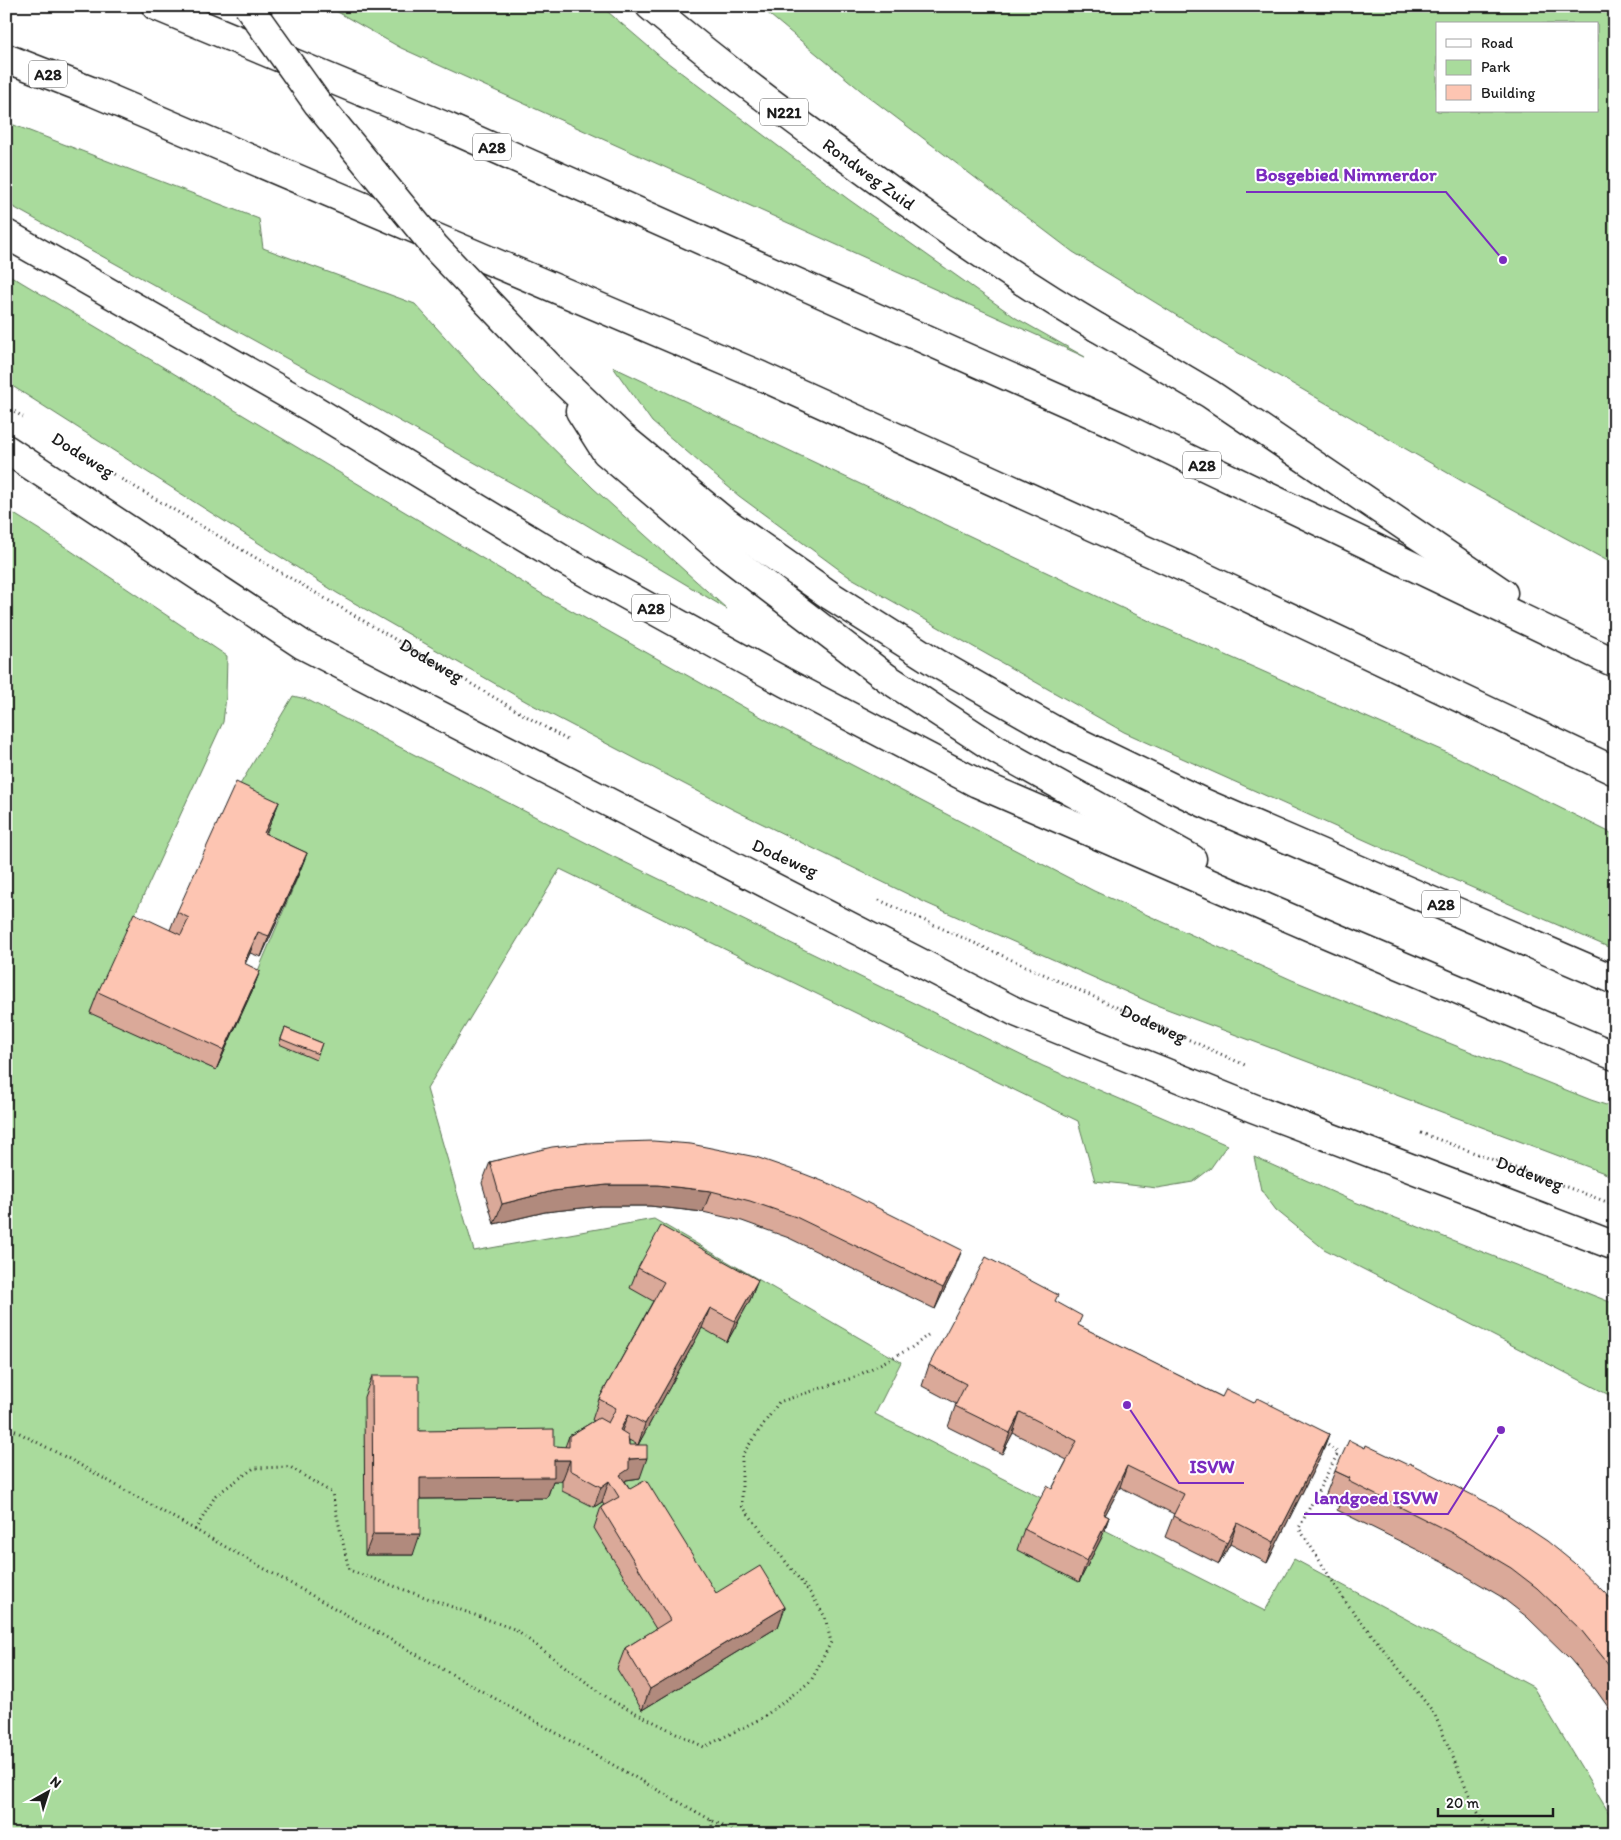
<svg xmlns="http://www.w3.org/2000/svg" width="1621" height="1840" viewBox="0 0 1621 1840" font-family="Itim,sans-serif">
<rect width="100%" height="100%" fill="#fff"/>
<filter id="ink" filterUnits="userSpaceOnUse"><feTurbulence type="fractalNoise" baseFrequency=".02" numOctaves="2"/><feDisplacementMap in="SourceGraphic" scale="10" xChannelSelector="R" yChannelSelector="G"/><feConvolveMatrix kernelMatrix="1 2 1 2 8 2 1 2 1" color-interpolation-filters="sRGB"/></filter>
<g filter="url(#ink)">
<!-- green -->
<g fill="#a9db9c" stroke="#627c5c" fill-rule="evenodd">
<polygon points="327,6 601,6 663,59 848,199 1016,318 1085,357 401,48"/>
<path d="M759 6H1615V565L1467 484 1223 344 1073 252 865 94ZM1437 24H1597V111H1437Z"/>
<polygon points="6,122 259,219 263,248 415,304 484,380 593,488 727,609 580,521 6,203"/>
<polygon points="6,273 542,594 781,728 1094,891 1292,980 1591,1100 1615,1108 1615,1177 1151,1003 926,903 732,809 527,702 337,593 6,382"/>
<polygon points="613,367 1158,625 1459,758 1615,835 1615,950 1418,864 1124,732 848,576 739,496 652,422"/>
<polygon points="6,509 43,532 227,656 226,697 223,722 90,1012 216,1070 299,874 229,803 293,696 306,699 612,856 1043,1066 1227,1145 1210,1169 1193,1182 1157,1188 1095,1181 1078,1121 560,869 427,1089 474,1251 654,1219 901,1362 875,1414 1265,1611 1294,1559 1533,1687 1615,1823 1615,1834 6,1834"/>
<polygon points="1254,1157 1355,1202 1615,1304 1615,1398 1324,1249 1276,1210 1261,1190"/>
</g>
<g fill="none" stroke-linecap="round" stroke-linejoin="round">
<defs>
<polyline id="minor" points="6,449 303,645 1018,1013 1253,1108 1615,1246"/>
<g id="major">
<path id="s4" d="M650 6C715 61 782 112 851 161 931 220 1013 278 1098 328"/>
</g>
<g id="highway">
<polyline points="156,6 447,127 1122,427 1615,663"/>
<polyline points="6,58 91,91 761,376 1198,574 1615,771"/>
<polyline points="6,234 310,407 565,561 786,683 977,783 1322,932 1615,1056"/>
<polyline points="1098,328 1210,394 1503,593"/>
<polyline points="558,376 621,436 723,520 831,596 938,664 1059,733 1204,803 1615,980"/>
<polyline points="580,411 606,452 729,557 887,678 997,750 1192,859"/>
</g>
</defs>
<!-- minor casing -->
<use href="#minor" stroke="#1c1c1c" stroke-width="31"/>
<!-- major casing -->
<use href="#major" stroke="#1c1c1c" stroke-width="31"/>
<!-- highway casing -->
<use href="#highway" stroke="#1c1c1c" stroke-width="31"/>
<!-- path -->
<g stroke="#1c1c1c" stroke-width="3" stroke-dasharray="1 4" stroke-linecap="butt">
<polyline points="6,406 23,417"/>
<path id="s1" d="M87 459 567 740"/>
<path id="s2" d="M879 900 1245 1065"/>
<path id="s3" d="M1421 1133 1615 1205"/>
<polyline points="1268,1402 1276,1408"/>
<polyline points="6,1426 73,1461 711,1820 739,1834"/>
<polyline points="1324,1442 1338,1453 1299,1528 1345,1601 1434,1713 1474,1806 1491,1834"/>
<polyline points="195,1530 216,1495 254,1468 290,1467 332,1493 349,1570 514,1629 612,1701 704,1747 762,1718 811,1681 831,1642 825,1617 811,1594 742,1506 742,1455 779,1402 855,1377 911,1348 928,1335"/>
<polyline points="711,1820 713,1834"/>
</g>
<!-- minor -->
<use href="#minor" stroke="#fff" stroke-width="28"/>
<!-- major -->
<use href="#major" stroke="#fff" stroke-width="28"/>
<!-- highway -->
<use href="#highway" stroke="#fff" stroke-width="28"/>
<defs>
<polyline id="highway-bridge" points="248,6 318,104 436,248 558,376"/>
</defs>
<!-- highway-bridge casing -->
<use href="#highway-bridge" stroke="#1c1c1c" stroke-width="31" stroke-linecap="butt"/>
<!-- highway-bridge -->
<use href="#highway-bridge" stroke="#fff" stroke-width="28"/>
</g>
<!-- wall -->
<g fill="#daa999" stroke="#1c1c1c">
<polygon points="279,802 266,834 307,853 299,873 261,957 250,953 245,964 260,971 252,991 216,1070 90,1013 98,992 170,930 177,912"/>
<polygon points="285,1028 322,1043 316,1060 279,1044"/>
<polygon points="587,1143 954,1270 935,1309 789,1238 742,1221 703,1212 650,1206 600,1206 545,1212 494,1224 482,1183 490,1162"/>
<polygon points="638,1268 758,1280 750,1300 727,1342 702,1328 638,1445 629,1440 629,1445 640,1478 626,1480 625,1481 630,1489 716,1593 785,1607 778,1627 642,1710 617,1669 625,1648 656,1629 594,1528 601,1507 604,1505 602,1502 594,1507 562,1491 562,1481 553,1481 547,1498 420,1499 413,1555 365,1555 364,1397 372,1376 419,1431 554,1446 565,1447 569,1436 594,1421 592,1420 599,1399 653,1301 630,1288"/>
<polygon points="1055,1302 1079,1326 1222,1397 1254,1403 1329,1434 1321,1455 1267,1563 1230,1544 1219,1564 1165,1537 1174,1514 1120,1487 1105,1515 1109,1517 1102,1537 1079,1582 1017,1550 1024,1529 1052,1489 1067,1460 1013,1433 1002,1454 948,1427 956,1404 922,1386 929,1365"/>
<polygon points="1335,1471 1615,1604 1615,1717 1596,1690 1570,1659 1527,1617 1500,1596 1442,1562 1337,1510 1339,1506 1324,1499"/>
</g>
<!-- shaded-wall -->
<g fill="#b18a7d" stroke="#1c1c1c">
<polygon points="279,802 271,822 257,854 264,833"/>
<polygon points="307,853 299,873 261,957 269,936"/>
<polygon points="258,932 250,953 236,984 244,963"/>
<polygon points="260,971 252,991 216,1070 224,1050"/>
<polygon points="607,1185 657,1185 711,1191 703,1212 650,1206 600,1206 545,1212 494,1224 502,1204 553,1191"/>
<polygon points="962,1250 954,1270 935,1309 943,1288"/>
<polygon points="758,1280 750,1300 727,1342 735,1321"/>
<polygon points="710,1308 702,1328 638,1445 645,1424"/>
<polygon points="1020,1412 1013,1433 1002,1454 1010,1433"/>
<polygon points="628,1415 620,1436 620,1430"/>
<polygon points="1329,1434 1321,1455 1267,1563 1274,1542"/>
<polygon points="647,1458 640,1478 626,1480 622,1490 620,1475 629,1459"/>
<polygon points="554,1460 570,1460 562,1481 553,1481 547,1498 412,1499 420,1478"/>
<polygon points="1127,1466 1120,1487 1095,1534 1103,1514"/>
<polygon points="609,1481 602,1502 594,1507 601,1487"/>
<polygon points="1109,1517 1102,1537 1079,1582 1087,1561"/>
<polygon points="1237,1523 1230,1544 1219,1564 1227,1543"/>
<polygon points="373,1534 420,1534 413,1555 365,1555"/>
<polygon points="785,1607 778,1627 642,1710 650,1689"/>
</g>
<!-- building -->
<g fill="#fdc5b2" stroke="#1c1c1c">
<polygon points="236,782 279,802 264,833 307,853 269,936 258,932 244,963 260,971 224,1050 98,992 134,913 181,935 189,918 177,912"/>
<polygon points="285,1028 322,1043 318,1054 281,1039"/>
<polygon points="653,1141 691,1144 756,1157 799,1172 830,1184 962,1250 943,1288 796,1217 750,1201 711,1191 657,1185 607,1185 553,1191 502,1204 490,1162 552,1147 587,1143"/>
<polygon points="661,1226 758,1280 735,1321 710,1308 645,1424 628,1415 620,1430 628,1435 629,1445 647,1445 647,1458 629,1459 629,1469 620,1475 630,1489 646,1480 716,1593 760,1566 785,1607 650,1689 625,1648 670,1620 601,1507 619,1497 609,1481 601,1487 570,1470 570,1460 554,1460 554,1477 420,1478 420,1534 373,1534 372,1376 419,1376 419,1431 554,1429 554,1446 569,1447 569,1436 599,1418 608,1423 616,1408 599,1399 664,1282 638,1268"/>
<polygon points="986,1257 1058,1295 1055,1301 1082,1316 1078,1325 1222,1397 1226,1389 1254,1403 1257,1398 1329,1434 1274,1542 1237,1523 1227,1543 1173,1516 1184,1494 1127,1466 1103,1514 1109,1517 1087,1561 1024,1529 1047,1486 1052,1489 1077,1441 1020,1412 1010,1433 955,1406 966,1384 929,1365"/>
<polygon points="1349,1440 1365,1448 1366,1445 1408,1465 1409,1463 1496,1507 1547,1541 1574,1563 1604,1592 1615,1604 1615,1673 1606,1661 1581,1630 1537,1588 1511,1568 1452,1533 1348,1481 1350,1478 1335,1471"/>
</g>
</g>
<g text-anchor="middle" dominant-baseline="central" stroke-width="4" stroke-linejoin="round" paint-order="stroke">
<!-- shield labels -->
<g fill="#fff" stroke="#606060" stroke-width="1">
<rect x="29" y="60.5" width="38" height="27" rx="4"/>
<rect x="760" y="98.5" width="48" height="27" rx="4"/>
<rect x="473" y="133.5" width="38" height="27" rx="4"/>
<rect x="1183" y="451.5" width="38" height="27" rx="4"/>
<rect x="632" y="594.5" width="38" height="27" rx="4"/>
<rect x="1422" y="890.5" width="38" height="27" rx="4"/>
</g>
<g font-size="16" font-weight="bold" fill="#1c1c1c">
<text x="48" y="74">A28</text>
<text x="784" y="112">N221</text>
<text x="492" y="147">A28</text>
<text x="1202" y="465">A28</text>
<text x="651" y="608">A28</text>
<text x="1441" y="904">A28</text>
</g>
<!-- street labels -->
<g font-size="18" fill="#1c1c1c" stroke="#fff">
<text stroke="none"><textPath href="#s4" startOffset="276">Rondweg Zuid</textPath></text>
<text transform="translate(83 455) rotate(32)">Dodeweg</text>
<text stroke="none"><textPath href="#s1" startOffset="399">Dodeweg</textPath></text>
<text transform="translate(785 858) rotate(24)">Dodeweg</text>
<text stroke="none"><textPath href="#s2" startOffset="301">Dodeweg</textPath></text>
<text stroke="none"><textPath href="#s3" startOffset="116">Dodeweg</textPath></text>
</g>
</g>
<!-- callouts -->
<path fill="none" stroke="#7b2cbf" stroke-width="2" d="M1503 260L1446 192H1246M1127 1405L1179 1483H1244M1501 1430L1448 1514H1304"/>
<g fill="#7b2cbf" stroke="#fff" stroke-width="2">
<circle cx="1503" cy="260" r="5"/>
<circle cx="1127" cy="1405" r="5"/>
<circle cx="1501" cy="1430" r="5"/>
</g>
<g font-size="19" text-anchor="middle" font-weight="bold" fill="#7b2cbf" stroke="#fff" stroke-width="4" stroke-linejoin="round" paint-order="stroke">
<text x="1346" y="181">Bosgebied Nimmerdor</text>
<text x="1212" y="1473">ISVW</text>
<text x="1376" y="1504">landgoed ISVW</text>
</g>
<!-- margin -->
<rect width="1621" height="1840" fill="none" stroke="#fff" stroke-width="25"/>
<rect x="12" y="12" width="1596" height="1815" fill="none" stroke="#1c1c1c" stroke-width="2" filter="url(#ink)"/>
<!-- legend -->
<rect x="1436" y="22" width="162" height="90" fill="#ffffff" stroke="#a4a4a4"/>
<rect x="1446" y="39" width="25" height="8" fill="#ffffff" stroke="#a4a4a4"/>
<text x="1481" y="48" font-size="15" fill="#1c1c1c">Road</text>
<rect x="1446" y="60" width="25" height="15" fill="#a9db9c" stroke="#a4a4a4"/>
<text x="1481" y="72" font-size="15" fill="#1c1c1c">Park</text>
<rect x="1446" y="85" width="25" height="15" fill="#fdc5b2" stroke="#a4a4a4"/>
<text x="1481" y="98" font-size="15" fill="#1c1c1c">Building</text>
<!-- north arrow -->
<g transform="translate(48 1792) rotate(39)" stroke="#ffffff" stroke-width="4" paint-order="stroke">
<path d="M0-4L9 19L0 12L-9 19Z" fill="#1c1c1c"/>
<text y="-8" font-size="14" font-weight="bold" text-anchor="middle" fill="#1c1c1c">N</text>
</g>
<!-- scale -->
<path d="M1438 1808v8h115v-8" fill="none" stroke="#1c1c1c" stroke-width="2.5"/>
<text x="1446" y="1808" font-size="15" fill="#1c1c1c" stroke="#ffffff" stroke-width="4" paint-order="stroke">20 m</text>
</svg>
